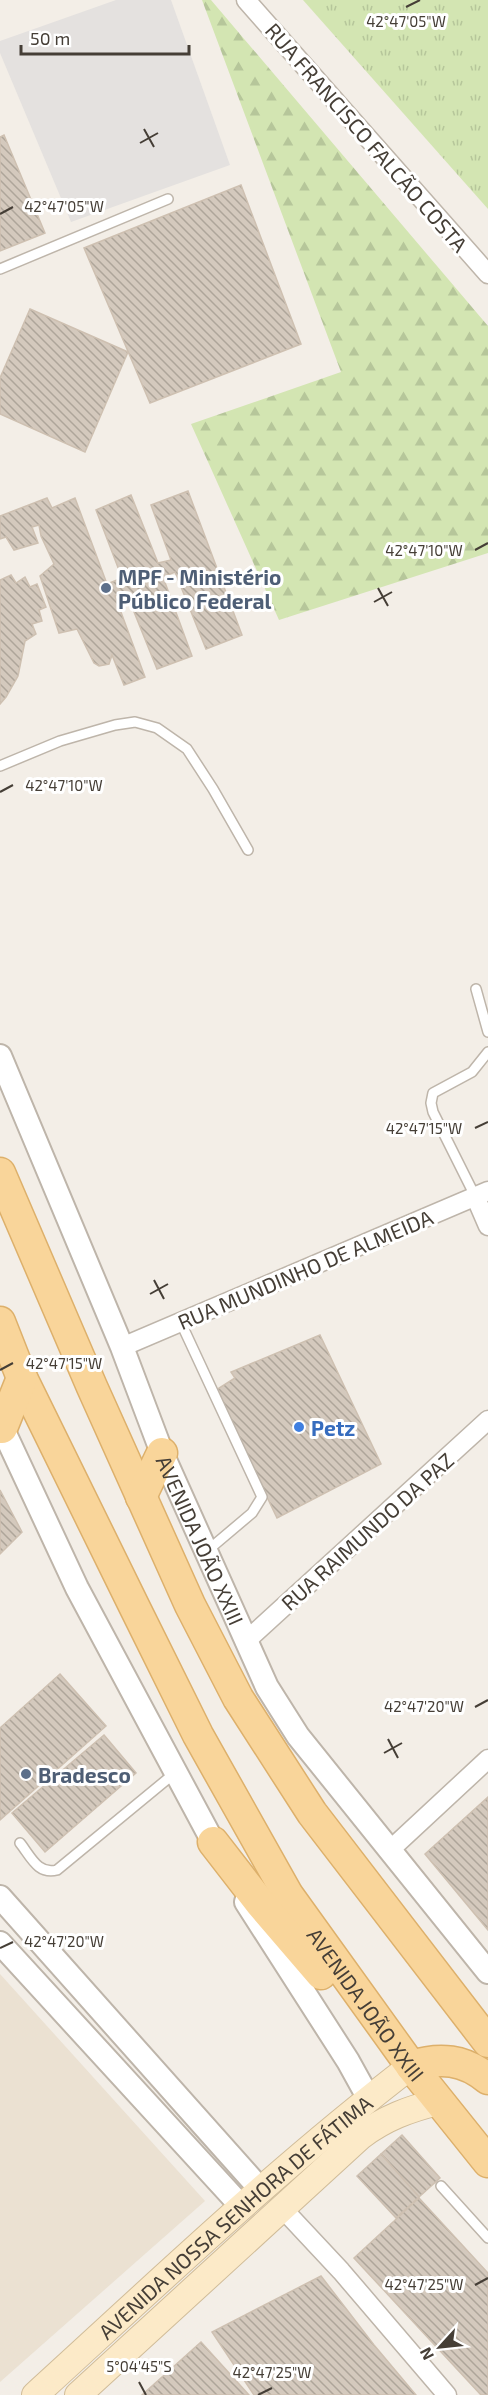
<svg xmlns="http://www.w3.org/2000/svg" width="488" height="2395" viewBox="0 0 488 2395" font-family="'Exo 2',sans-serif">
<defs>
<pattern id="forest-firs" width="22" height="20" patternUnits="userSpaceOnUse" patternTransform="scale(1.5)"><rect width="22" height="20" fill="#d3e5b2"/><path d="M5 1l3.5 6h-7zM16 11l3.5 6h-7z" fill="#b6c69a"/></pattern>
<pattern id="park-tufts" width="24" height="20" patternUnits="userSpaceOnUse" patternTransform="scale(1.5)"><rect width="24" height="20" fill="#d3e5b2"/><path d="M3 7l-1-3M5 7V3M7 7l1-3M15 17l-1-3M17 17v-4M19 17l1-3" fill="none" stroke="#b6c69a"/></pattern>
<pattern id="building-back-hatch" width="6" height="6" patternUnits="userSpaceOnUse" patternTransform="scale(1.5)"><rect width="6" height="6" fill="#d4c9bd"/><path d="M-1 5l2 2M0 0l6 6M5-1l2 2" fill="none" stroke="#aea59a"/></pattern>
</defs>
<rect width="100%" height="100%" fill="#f3eee7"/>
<!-- education -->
<polygon fill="#ebe1d2" points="0,1974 205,2201 0,2382"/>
<!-- forest -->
<polygon fill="url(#forest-firs)" points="202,0 211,0 488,326 488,553 279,620 191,424 341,372"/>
<!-- park -->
<polygon fill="url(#park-tufts)" points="303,0 488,0 488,209"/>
<!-- parking -->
<polygon fill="#e4e1df" points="116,0 171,0 230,165 71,222 0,53 0,41"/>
<!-- building -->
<g fill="url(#building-back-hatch)" stroke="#cec0b1" stroke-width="1.5">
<polygon points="4,135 45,233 0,251 0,137"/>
<polygon points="241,185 301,344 150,403 84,248"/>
<polygon points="30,309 128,352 85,452 0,414 0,378"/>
<polygon points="188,491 242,635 206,649 175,572 163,577 192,656 157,669 126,592 115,596 145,677 124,685 112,655 109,664 99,666 94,663 77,629 59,633 40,576 54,564 41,536 39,525 32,527 38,543 14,550 6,537 0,539 0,516 47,498 52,508 75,498 107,584 122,578 96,510 131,495 158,563 171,560 151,505"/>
<polygon points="11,575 16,583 25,577 30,587 37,584 46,607 39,610 42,621 32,624 36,634 25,641 18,676 6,697 0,704 0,580"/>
<polygon points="320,1335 381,1464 277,1518 216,1390 235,1378 231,1372"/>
<polygon points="0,1490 22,1532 0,1554"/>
<polygon points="60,1674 106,1726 0,1820 0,1728"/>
<polygon points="104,1735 136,1773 45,1852 12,1813"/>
<polygon points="488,1797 488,1930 425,1854"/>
<polygon points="402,2135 440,2178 419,2197 381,2154"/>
<polygon points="381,2154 419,2197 396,2218 357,2176"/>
<polygon points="419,2198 488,2273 488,2395 481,2395 354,2258"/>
<polygon points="321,2276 374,2345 416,2395 254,2395 212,2332"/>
<polygon points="201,2342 249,2395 142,2395"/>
</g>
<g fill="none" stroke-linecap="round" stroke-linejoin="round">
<defs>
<g id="service">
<polyline points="0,269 168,199"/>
<polyline points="0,766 60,741 115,725 135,722 157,728 187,749 213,789 248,850"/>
<polyline points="476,989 488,1032"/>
<polyline points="475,1196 433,1112 431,1103 433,1093 472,1072 488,1052"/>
<polyline points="181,1323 262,1497 252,1513 207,1551"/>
<path d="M20 1843C31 1857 38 1875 57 1870L176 1772"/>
<polyline points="441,2186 488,2238"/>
</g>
<g id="minor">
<polyline points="246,0 488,274"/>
<polyline points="475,1196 488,1226"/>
<polyline points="122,1347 488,1191"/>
<polyline points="245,1642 488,1420"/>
<polyline points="390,1850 488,1759"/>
<polyline points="283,2209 341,2271 447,2395"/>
</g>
<g id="tertiary">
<path id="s1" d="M0 1056 122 1347 162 1453 267 1687 298 1736 488 1972"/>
<polyline points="0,1423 77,1588 220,1855"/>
<polyline points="0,1897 261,2190"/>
<polyline points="246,1902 348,2061 369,2099"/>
<polyline points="0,1943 242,2207"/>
</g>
<g id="secondary">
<path id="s2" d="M35 2395C158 2283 279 2167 411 2066"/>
<path d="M78 2395 361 2136C385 2118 409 2109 438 2102"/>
</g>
<g id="primary">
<polyline points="0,1173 92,1387 190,1605 238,1698 312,1813 488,2042"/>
<path id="s3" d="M0 1322 22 1378 135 1608 198 1735 288 1895 411 2066 488 2162"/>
<polyline points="2,1428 22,1378"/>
<polyline points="141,1497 162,1453"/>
<polyline points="213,1842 261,1904 321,1974"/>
<path d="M411 2066C440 2057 464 2059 488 2079"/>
</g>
</defs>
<!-- service casing -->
<use href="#service" stroke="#beb5aa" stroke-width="12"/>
<!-- minor casing -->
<use href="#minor" stroke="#beb5aa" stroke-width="21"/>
<!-- tertiary casing -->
<use href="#tertiary" stroke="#beb5aa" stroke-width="26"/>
<!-- secondary casing -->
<use href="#secondary" stroke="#d0bc99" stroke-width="28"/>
<!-- primary casing -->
<use href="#primary" stroke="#ddb06b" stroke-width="33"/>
<!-- service -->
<use href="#service" stroke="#fff" stroke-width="9"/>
<!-- minor -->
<use href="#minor" stroke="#fff" stroke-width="18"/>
<!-- tertiary -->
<use href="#tertiary" stroke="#fff" stroke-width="22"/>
<!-- secondary -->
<use href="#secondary" stroke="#fceac8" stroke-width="26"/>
<!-- primary -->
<use href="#primary" stroke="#f9d59a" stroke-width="30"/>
</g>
<!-- ticks -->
<path fill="none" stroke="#453e36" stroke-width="2" d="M406 7 420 0M144 129 154 147M140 143 158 133M0 214 13 207M475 550 488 543M378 588 388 606M374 602 392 592M0 792 13 785M475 1128 488 1122M154 1280 164 1299M150 1294 168 1284M0 1370 13 1363M475 1707 488 1700M388 1739 398 1758M384 1753 402 1743M0 1948 13 1942M475 2285 488 2278M139 2382 146 2395M258 2395 272 2388"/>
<!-- markers -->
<g fill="#5c6f8a" stroke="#fff" stroke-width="2">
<circle cx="106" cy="588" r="6"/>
<circle cx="26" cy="1774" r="6"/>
</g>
<circle fill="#3f7fe0" stroke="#fff" stroke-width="2" cx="299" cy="1427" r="6"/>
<g text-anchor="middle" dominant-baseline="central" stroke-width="6" stroke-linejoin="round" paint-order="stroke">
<!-- street labels -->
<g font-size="21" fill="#453e36" stroke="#fff">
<text transform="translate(367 137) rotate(49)">RUA FRANCISCO FALCÃO COSTA</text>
<text transform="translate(305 1269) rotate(-23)">RUA MUNDINHO DE ALMEIDA</text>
<text transform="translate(367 1531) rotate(-42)">RUA RAIMUNDO DA PAZ</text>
<text stroke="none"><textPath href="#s1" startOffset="524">AVENIDA JOÃO XXIII</textPath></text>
<text stroke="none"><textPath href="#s3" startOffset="776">AVENIDA JOÃO XXIII</textPath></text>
<text stroke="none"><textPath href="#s2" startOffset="268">AVENIDA NOSSA SENHORA DE FÁTIMA</textPath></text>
</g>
<!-- service labels -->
<g font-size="21" font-weight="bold" fill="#4e5e75" stroke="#fff" text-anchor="start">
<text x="118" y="576">MPF - Ministério<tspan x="118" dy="24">Público Federal</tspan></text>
<text x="38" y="1774">Bradesco</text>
</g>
<!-- shop labels -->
<g font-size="21" font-weight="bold" fill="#366cbe" stroke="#fff" text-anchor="start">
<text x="311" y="1427">Petz</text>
</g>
</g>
<g font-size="15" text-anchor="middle" fill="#453e36" stroke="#fff" stroke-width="6" stroke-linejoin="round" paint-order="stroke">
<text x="406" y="27">42°47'05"W</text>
<text x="64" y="212">42°47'05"W</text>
<text x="424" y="556">42°47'10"W</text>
<text x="64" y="791">42°47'10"W</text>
<text x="424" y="1134">42°47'15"W</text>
<text x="64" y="1369">42°47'15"W</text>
<text x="424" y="1712">42°47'20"W</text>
<text x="64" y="1947">42°47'20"W</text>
<text x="424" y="2290">42°47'25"W</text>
<text x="139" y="2372">5°04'45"S</text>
<text x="272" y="2378">42°47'25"W</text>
</g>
<!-- north arrow -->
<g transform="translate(440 2347) rotate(243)" stroke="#ffffff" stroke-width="4.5" paint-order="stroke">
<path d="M0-4.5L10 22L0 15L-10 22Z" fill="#453e36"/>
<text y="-9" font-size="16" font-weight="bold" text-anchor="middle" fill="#453e36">N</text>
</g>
<!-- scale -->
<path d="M21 45v9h168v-9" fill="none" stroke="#453e36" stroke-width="3"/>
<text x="30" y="45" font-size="18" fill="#453e36" stroke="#ffffff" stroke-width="4.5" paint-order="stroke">50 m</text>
</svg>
